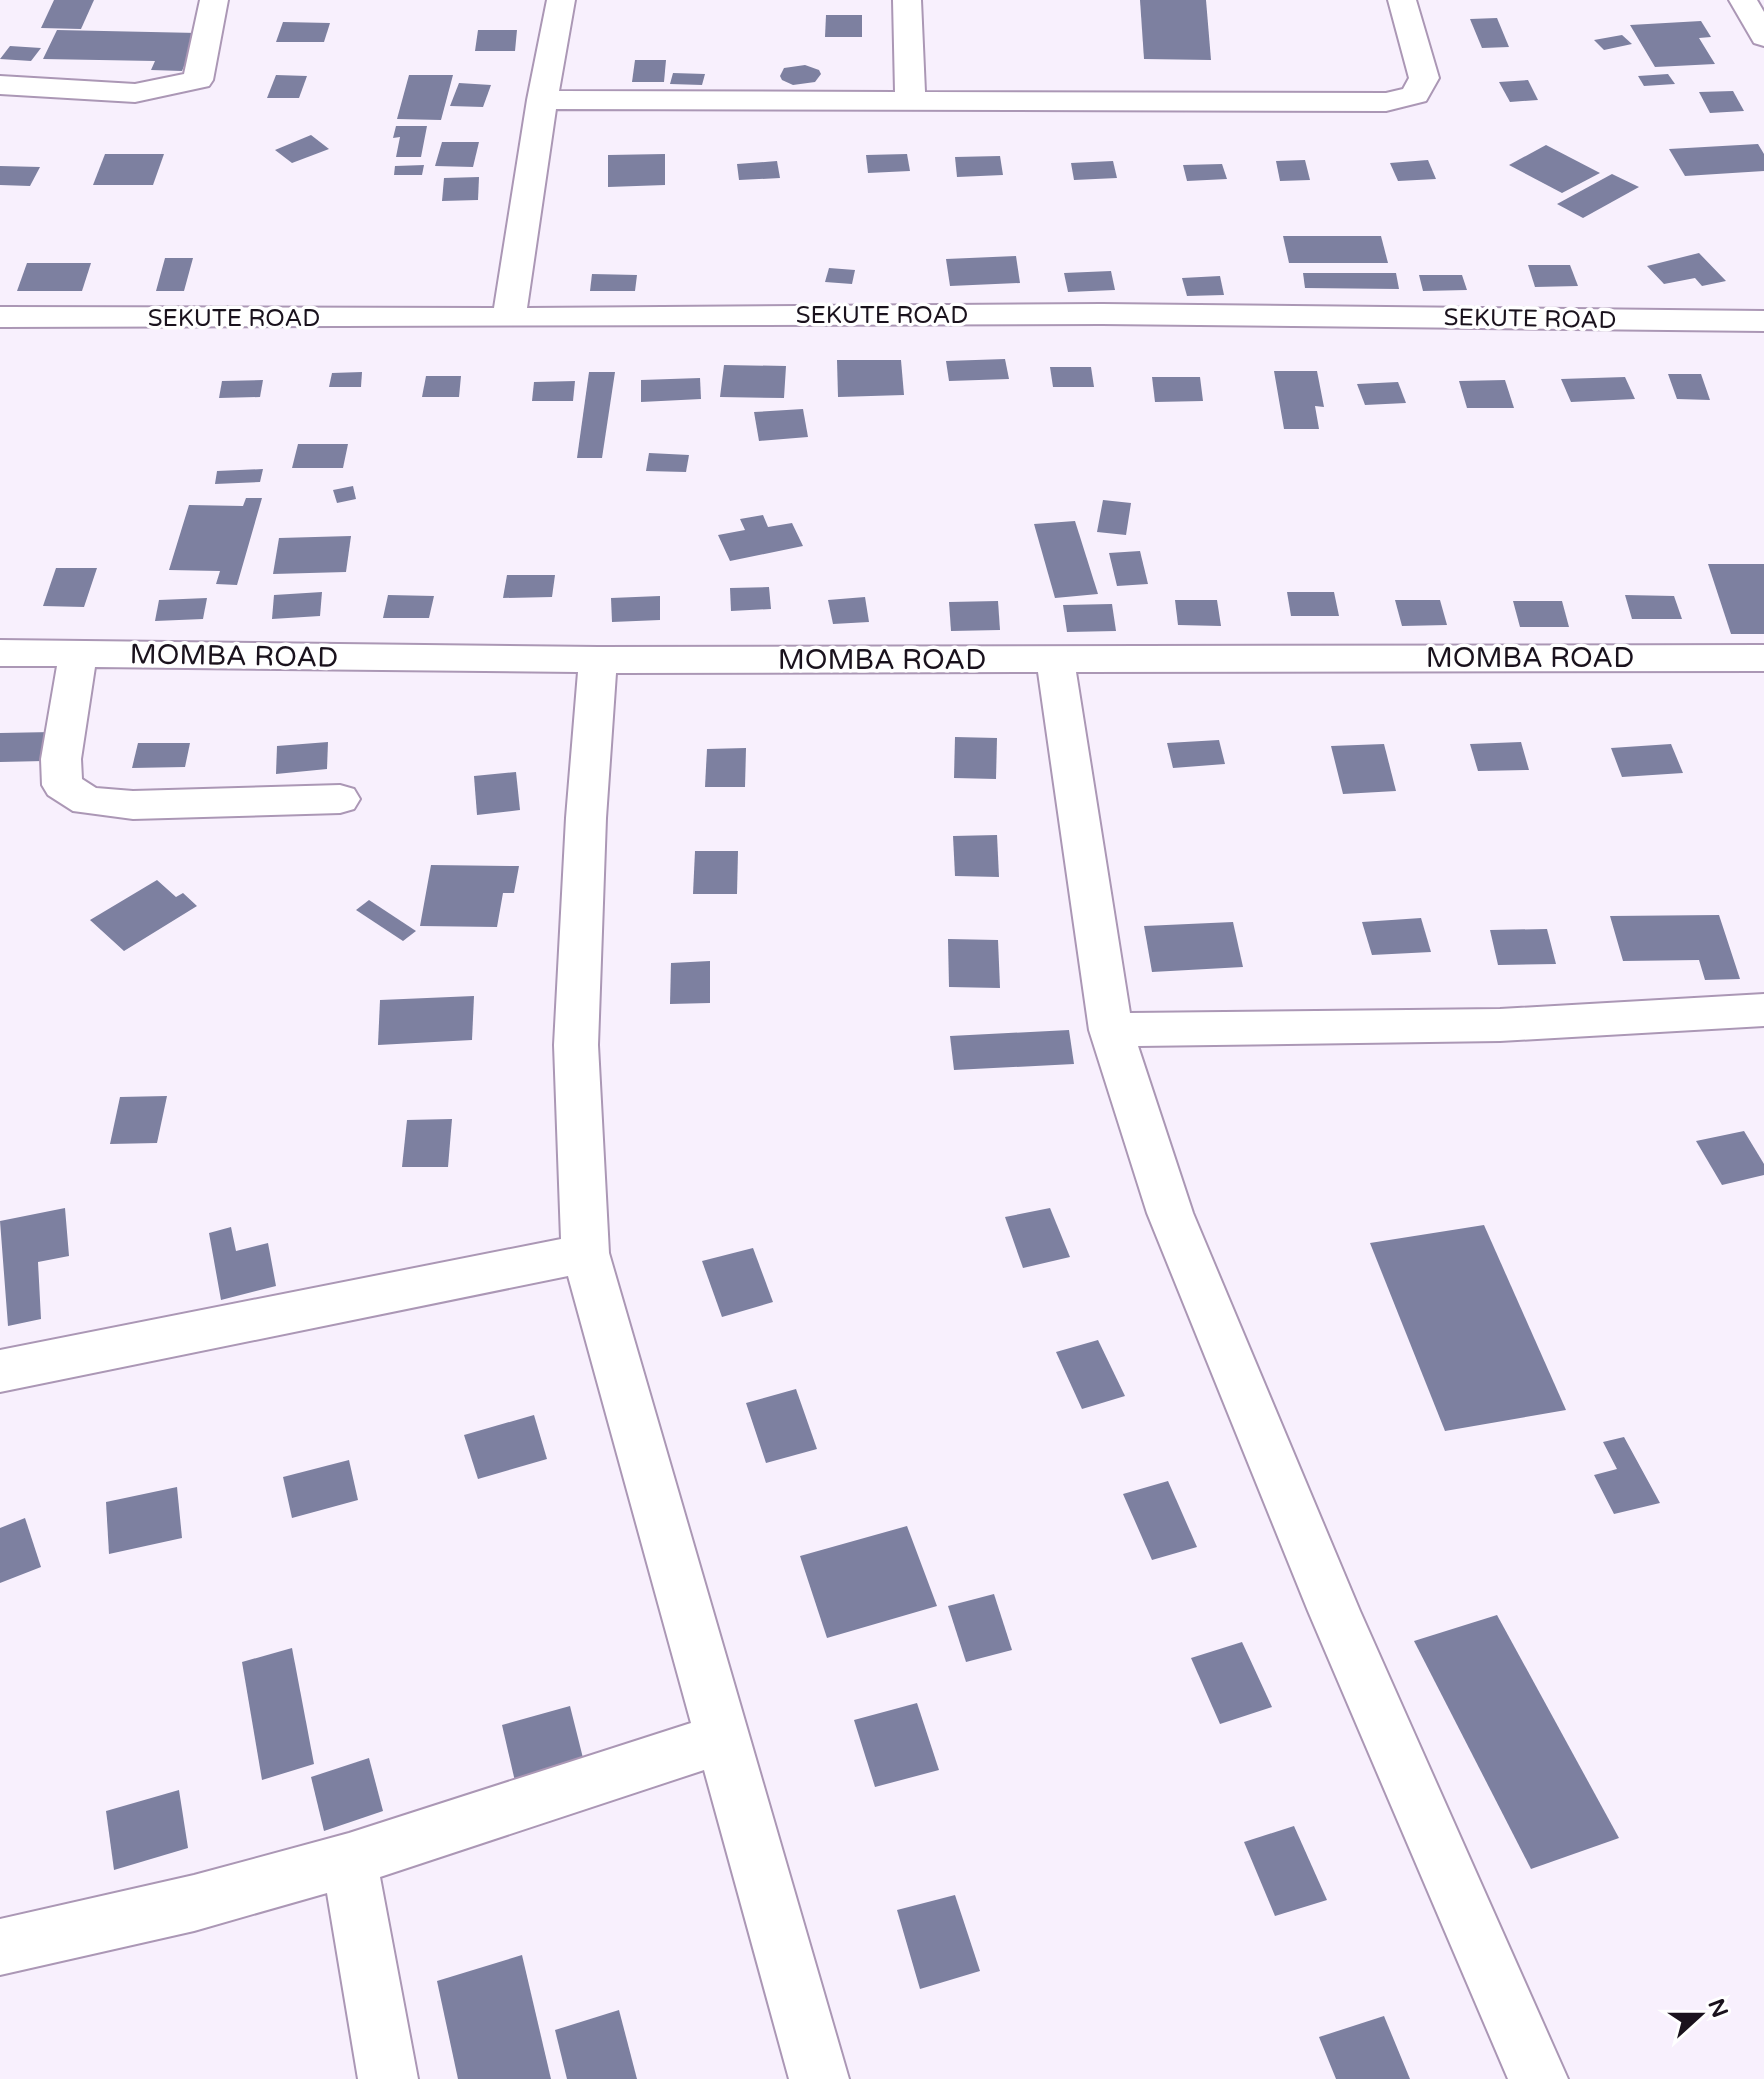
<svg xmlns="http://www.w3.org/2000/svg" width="1764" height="2079" viewBox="0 0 1764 2079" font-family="'Varela Round',sans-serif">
<rect width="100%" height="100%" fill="#f8f0fd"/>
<!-- building -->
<g fill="#7d80a0">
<polygon points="54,0 94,0 81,29 41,28"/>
<polygon points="1140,0 1206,0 1211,60 1144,59"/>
<polygon points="826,15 862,15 862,37 825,37"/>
<polygon points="1497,18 1509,47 1482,48 1470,19"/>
<polygon points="1701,21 1711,37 1699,38 1715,64 1655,67 1630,25"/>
<polygon points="283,22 330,23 324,42 276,42"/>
<polygon points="57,30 198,33 182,71 151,70 155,61 43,59"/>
<polygon points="478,30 517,30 515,51 475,51"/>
<polygon points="1622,35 1632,44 1604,50 1594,40"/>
<polygon points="10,46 41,48 31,61 0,59"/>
<polygon points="635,60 666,60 664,82 632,82"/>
<polygon points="805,65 819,70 821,74 815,82 793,85 782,80 780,76 784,68"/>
<polygon points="673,73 705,74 702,85 670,84"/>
<polygon points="1668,74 1675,84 1644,86 1638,76"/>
<polygon points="276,75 307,76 299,98 267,98"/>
<polygon points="409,75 453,75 441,120 397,119"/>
<polygon points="1528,80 1538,100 1510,102 1499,82"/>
<polygon points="459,83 491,85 483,107 450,106"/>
<polygon points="1733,91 1744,111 1710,113 1699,92"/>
<polygon points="396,126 427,126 421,157 396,157 400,137 393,138"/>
<polygon points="311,135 329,149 292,163 275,150"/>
<polygon points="442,142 479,142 473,167 435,166"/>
<polygon points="1758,144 1764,154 1764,171 1685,176 1669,149"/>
<polygon points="1546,145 1600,173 1562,193 1509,165"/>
<polygon points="105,154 164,154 153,185 93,185"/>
<polygon points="665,154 665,185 608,187 608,155"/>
<polygon points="907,154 910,171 868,173 866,155"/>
<polygon points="1000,156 1003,175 957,177 955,157"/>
<polygon points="1305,160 1310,180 1280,181 1276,161"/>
<polygon points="1428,160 1436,179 1398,181 1390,163"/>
<polygon points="777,161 780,178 739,180 737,164"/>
<polygon points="1113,161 1117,178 1074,180 1071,163"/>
<polygon points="1222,164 1227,179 1187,181 1183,165"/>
<polygon points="424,165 422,175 394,175 395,166"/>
<polygon points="0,166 40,167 30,186 0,185"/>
<polygon points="1612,174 1639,187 1583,218 1557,204"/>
<polygon points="479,177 478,200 442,201 444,178"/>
<polygon points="1283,236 1381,236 1388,263 1289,263"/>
<polygon points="1699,253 1726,281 1702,286 1695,278 1664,284 1647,266"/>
<polygon points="1016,256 1020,283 950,286 946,259"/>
<polygon points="165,258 193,258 184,291 156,291"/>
<polygon points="27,263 91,263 82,291 17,291"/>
<polygon points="1528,265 1570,265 1578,286 1535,287"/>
<polygon points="829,268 855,270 852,284 825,282"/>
<polygon points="1111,271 1115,290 1068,292 1064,273"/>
<polygon points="1303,273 1396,273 1399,289 1305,288"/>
<polygon points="592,274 637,275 635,291 590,291"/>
<polygon points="1419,275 1462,275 1467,290 1423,291"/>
<polygon points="1220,276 1224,295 1187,296 1182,278"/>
<polygon points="1005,359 1009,379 949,381 946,361"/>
<polygon points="837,360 901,360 904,395 838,397"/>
<polygon points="724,365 786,366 784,398 720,397"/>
<polygon points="1050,367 1091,367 1094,387 1053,387"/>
<polygon points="1274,371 1317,371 1324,407 1315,406 1319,429 1284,429"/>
<polygon points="362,372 361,387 329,387 332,373"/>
<polygon points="589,372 615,372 602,458 577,458"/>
<polygon points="1668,374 1701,374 1710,400 1677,399"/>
<polygon points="426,376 461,376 459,397 422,397"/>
<polygon points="1152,377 1200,377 1203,401 1155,402"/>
<polygon points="1625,377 1635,399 1571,402 1561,379"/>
<polygon points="700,378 701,399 641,402 641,380"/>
<polygon points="263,380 260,397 219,398 222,381"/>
<polygon points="1505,380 1514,408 1467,408 1459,381"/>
<polygon points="575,381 573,401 532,401 534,382"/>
<polygon points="1398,382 1406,403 1365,405 1357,384"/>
<polygon points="803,409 808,437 759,441 754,412"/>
<polygon points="298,444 348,444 343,468 292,468"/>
<polygon points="649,453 689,455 686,472 646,471"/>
<polygon points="263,469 260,482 215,484 217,471"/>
<polygon points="353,486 356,499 337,503 333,490"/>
<polygon points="246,498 262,498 237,585 216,584 220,571 169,570 189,505 243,506"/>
<polygon points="1103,500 1131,503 1126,535 1097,532"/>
<polygon points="763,515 768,527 792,523 803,546 730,561 718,535 745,530 740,519"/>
<polygon points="1075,521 1098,594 1055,598 1034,524"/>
<polygon points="351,536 346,572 273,574 279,538"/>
<polygon points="1140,551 1148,584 1117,586 1109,553"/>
<polygon points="1708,564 1764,564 1764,634 1731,634"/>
<polygon points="56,568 97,568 84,607 43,606"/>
<polygon points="507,575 555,575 552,597 503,598"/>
<polygon points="769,587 771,609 731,611 730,588"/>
<polygon points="322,592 320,616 272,619 274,595"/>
<polygon points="1287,592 1334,592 1339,616 1291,616"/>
<polygon points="388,595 434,596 429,618 383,618"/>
<polygon points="1625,595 1674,596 1682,619 1632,619"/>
<polygon points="660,596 660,620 612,622 611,598"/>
<polygon points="865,597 869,622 833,624 828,600"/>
<polygon points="207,598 203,619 155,621 159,600"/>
<polygon points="1175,600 1217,600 1221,626 1178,625"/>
<polygon points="1395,600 1440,600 1447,625 1402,626"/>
<polygon points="998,601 1000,630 951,631 949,602"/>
<polygon points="1513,601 1562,601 1569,627 1520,627"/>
<polygon points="1112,604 1116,631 1067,632 1063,605"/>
<polygon points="52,732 44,761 0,762 0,733"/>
<polygon points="955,737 997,738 996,779 954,778"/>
<polygon points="1219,740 1225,764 1173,768 1167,743"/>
<polygon points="328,742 327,769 276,774 277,746"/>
<polygon points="1521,742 1529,770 1478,771 1470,744"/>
<polygon points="138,743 190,743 185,767 132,768"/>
<polygon points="1384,744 1396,791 1343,794 1331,746"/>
<polygon points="1671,744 1683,773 1622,777 1611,748"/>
<polygon points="746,748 745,787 705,787 707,749"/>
<polygon points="516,772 520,810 477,815 474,776"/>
<polygon points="997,835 999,877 955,876 953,836"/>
<polygon points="695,851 738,851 737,894 693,894"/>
<polygon points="431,865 519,866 514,893 503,893 497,927 420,926"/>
<polygon points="157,880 176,897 183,893 197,906 124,951 90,920"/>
<polygon points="369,900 416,931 403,941 356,910"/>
<polygon points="1719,915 1740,979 1705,980 1699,960 1623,961 1610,916"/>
<polygon points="1421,918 1431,952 1372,955 1362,922"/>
<polygon points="1233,922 1243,967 1152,972 1144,926"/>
<polygon points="1547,929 1556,964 1498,965 1490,930"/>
<polygon points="948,939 998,940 1000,988 949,987"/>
<polygon points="710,961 710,1003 670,1004 671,963"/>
<polygon points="474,996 472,1040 378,1045 380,1000"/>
<polygon points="1069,1030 1074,1064 954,1070 950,1036"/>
<polygon points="167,1096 157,1143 110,1144 120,1097"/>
<polygon points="452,1119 448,1167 402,1167 407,1120"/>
<polygon points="1744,1131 1764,1164 1764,1175 1722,1185 1696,1141"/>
<polygon points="65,1208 69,1256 38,1262 41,1319 8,1326 0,1221"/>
<polygon points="1050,1208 1070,1257 1023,1268 1005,1217"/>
<polygon points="1484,1225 1566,1410 1445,1431 1370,1243"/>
<polygon points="231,1227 236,1251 268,1243 276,1286 221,1300 209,1233"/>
<polygon points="753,1248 773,1302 722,1317 702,1261"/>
<polygon points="1098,1340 1125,1396 1082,1409 1056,1352"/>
<polygon points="796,1389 817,1449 766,1463 746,1403"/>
<polygon points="534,1415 547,1459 478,1479 464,1435"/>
<polygon points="1624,1437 1660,1503 1614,1514 1594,1475 1617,1469 1603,1442"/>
<polygon points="349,1460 358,1500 292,1518 283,1477"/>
<polygon points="1168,1481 1197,1547 1152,1560 1123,1494"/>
<polygon points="177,1487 182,1538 109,1554 106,1502"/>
<polygon points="25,1518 41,1567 0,1583 0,1528"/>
<polygon points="907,1526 937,1606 827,1638 800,1556"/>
<polygon points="994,1594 1012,1650 966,1662 948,1606"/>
<polygon points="1497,1615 1619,1838 1531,1869 1414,1641"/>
<polygon points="1242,1642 1272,1707 1220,1724 1191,1658"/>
<polygon points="292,1648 314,1764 262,1780 242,1662"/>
<polygon points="917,1703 939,1770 875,1787 854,1720"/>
<polygon points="570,1706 586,1770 517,1790 502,1725"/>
<polygon points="369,1758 383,1811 324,1831 311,1777"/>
<polygon points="179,1790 188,1848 114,1870 106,1811"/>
<polygon points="1294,1826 1327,1900 1275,1916 1244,1842"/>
<polygon points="955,1895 980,1971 920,1989 897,1910"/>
<polygon points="522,1955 551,2079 458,2079 437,1981"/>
<polygon points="619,2010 637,2079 567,2079 555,2030"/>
<polygon points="1384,2016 1410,2079 1336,2079 1319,2037"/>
</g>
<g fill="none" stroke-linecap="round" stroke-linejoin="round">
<defs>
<g id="minor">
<polygon points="200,0 228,0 213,80 209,86 135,102 0,94 0,76 135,84 184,74"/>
<polygon points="547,0 575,0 559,91 895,92 893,0 921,0 925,92 1386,93 1403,89 1409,78 1388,0 1416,0 1439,78 1426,101 1386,111 556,109 527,308 1102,304 1764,311 1764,331 1102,324 0,327 0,307 494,308 527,100"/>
<polygon points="1729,0 1757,0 1764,12 1764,46 1754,43"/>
<polygon points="0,640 598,647 1764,645 1764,671 1076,672 1130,1013 1500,1009 1764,994 1764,1026 1500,1041 1138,1046 1193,1213 1360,1611 1568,2079 1508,2079 1308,1611 1147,1213 1089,1030 1038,672 616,673 606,818 598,1045 609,1253 849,2079 789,2079 704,1770 380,1877 418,2079 358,2079 327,1893 194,1931 0,1975 0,1919 194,1875 349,1833 691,1723 568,1276 0,1392 0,1350 561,1239 554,1045 566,818 578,672 95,667 81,759 82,779 96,788 133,791 340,785 354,789 360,799 354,809 340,813 133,819 73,811 48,795 42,785 41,759 57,666 0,666"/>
</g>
</defs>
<!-- minor casing -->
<use href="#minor" stroke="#ab97b5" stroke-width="4"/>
<!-- minor -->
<use href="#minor" fill="#fff" fill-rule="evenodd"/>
</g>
<g text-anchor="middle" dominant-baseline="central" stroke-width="7" stroke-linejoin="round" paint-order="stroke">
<!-- far-street labels -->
<g font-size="24" fill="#1a121d" stroke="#fff">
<text x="882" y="315">SEKUTE ROAD</text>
<text x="234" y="318">SEKUTE ROAD</text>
<text transform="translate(1530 319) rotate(1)">SEKUTE ROAD</text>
</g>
<!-- street labels -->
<g font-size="28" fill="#1a121d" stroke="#fff">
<text transform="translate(234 656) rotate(1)">MOMBA ROAD</text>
<text x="1530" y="658">MOMBA ROAD</text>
<text x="882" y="660">MOMBA ROAD</text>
</g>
</g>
<!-- north arrow -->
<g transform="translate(1700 2015) rotate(69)" stroke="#ffffff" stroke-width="6" paint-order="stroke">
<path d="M0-6L14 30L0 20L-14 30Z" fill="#1a121d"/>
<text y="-12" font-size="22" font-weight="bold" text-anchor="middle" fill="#1a121d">N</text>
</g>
</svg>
